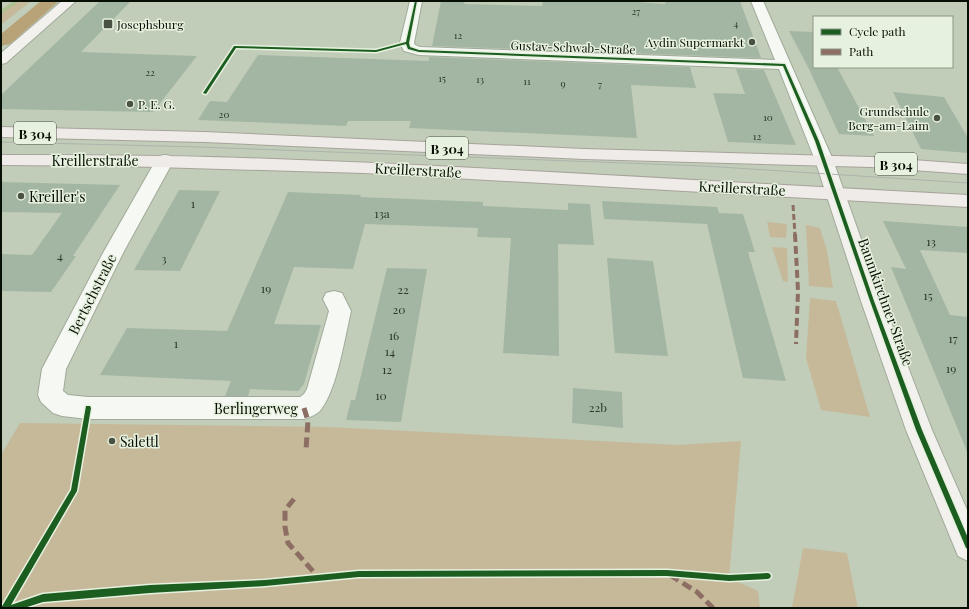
<svg xmlns="http://www.w3.org/2000/svg" width="969" height="609" viewBox="0 0 969 609" font-family="'Playfair Display',serif">
<rect width="100%" height="100%" fill="#c1cdb8"/>
<!-- green -->
<g fill="#c6b99a">
<polygon points="13,1 31,1 1,25 1,10"/>
<polygon points="767,222 787,224 786,238 770,237"/>
<polygon points="806,225 820,228 827,251 833,288 809,286"/>
<polygon points="772,247 787,248 788,282 783,281"/>
<polygon points="810,298 836,301 870,417 821,410 806,358"/>
<polygon points="20,423 329,427 678,445 741,441 729,578 758,591 760,608 1,608 1,455"/>
<polygon points="803,548 847,553 858,608 792,608"/>
</g>
<!-- forest -->
<polygon fill="#b8a378" points="41,1 59,1 10,44 1,46 1,34"/>
<g fill="none" stroke-linecap="round" stroke-linejoin="round">
<!-- stream -->
<polygon fill="#a8c590" fill-rule="evenodd" points="14,1 19,1 1,14 1,11"/>
</g>
<!-- building -->
<g fill="#a3b6a3">
<polygon points="100,1 131,1 81,52 197,56 153,112 1,109 1,95"/>
<polygon points="441,1 465,1 464,4 542,6 543,1 623,1 665,4 666,1 740,1 761,58 432,46"/>
<polygon points="789,31 814,32 814,67 837,67 874,136 839,134 808,67"/>
<polygon points="258,55 429,61 429,57 690,67 696,88 631,85 637,138 409,128 411,121 348,121 346,126 198,120 210,101 227,102"/>
<polygon points="736,69 764,70 796,145 728,142 713,93 745,94"/>
<polygon points="893,92 944,97 968,138 968,153 921,149"/>
<polygon points="1,182 120,185 73,256 76,256 51,292 1,291 1,254 32,255 62,213 1,212"/>
<polygon points="179,190 220,191 180,271 134,270"/>
<polygon points="288,192 361,195 360,197 483,202 483,206 568,210 568,203 590,204 594,245 558,244 559,356 503,353 511,238 477,237 478,228 365,224 353,269 294,267 274,324 321,325 304,384 298,391 250,389 248,396 225,396 231,381 100,375 127,328 227,331"/>
<polygon points="602,201 717,207 719,213 743,214 755,252 748,252 786,381 743,378 707,224 604,219"/>
<polygon points="883,221 968,227 968,253 920,250 950,315 968,317 968,454 891,267 906,269"/>
<polygon points="607,258 653,261 668,356 615,353"/>
<polygon points="387,268 427,269 401,422 346,420 351,400 355,400"/>
<polygon points="573,388 622,392 623,428 572,423"/>
</g>
<g fill="none" stroke-linecap="round" stroke-linejoin="round">
<defs>
<g id="street">
<polygon points="410,1 422,1 414,43 415,45 420,47 775,60 751,1 763,1 833,160 830,164 824,165 818,164 815,160 779,69 419,55 404,51 400,43"/>
<path d="M165 155 171 156 174 160 123 253 66 369 63 391 68 395 88 397H300L304 394 307 389 329 311 323 299 326 293 334 291 342 293 351 311C345 337 337 388 322 408 319 414 310 417 304 419H88L62 416 53 413 41 402 38 395 42 369 103 253 156 160 159 156Z"/>
</g>
<g id="secondary">
<polygon points="62,1 76,1 6,63 1,64 1,53"/>
<polygon points="824,155 830,156 833,160 883,301 932,430 968,512 968,561 958,556 906,430 861,301 815,160 818,156"/>
</g>
<g id="primary">
<polygon points="1,127 204,132 584,149 871,157 968,164 968,174 871,167 584,159 204,142 1,137"/>
<path d="M1 155C82 155 163 155 244 158 486 166 727 183 968 195V207L364 173 122 166 1 165Z"/>
</g>
</defs>
<!-- street casing -->
<use href="#street" stroke="#a1aa9a" stroke-width="2"/>
<!-- secondary casing -->
<use href="#secondary" stroke="#a1aa9a" stroke-width="2"/>
<!-- primary casing -->
<use href="#primary" stroke="#a7a39a" stroke-width="2"/>
<!-- street -->
<use href="#street" fill="#f6f8f4" fill-rule="evenodd"/>
<!-- secondary -->
<use href="#secondary" fill="#f2f1ee" fill-rule="evenodd"/>
<!-- primary -->
<use href="#primary" fill="#efebe8" fill-rule="evenodd"/>
<!-- tram -->
<polyline stroke="#aeb2ac" stroke-width="1" points="1,142 200,147 704,166 968,183"/>
<!-- quiet-far2 -->
<polyline stroke="#8d6e63" stroke-width="3" stroke-dasharray="6 3" stroke-linecap="butt" points="793,205 795,235"/>
<!-- quiet-far1 -->
<polyline stroke="#8d6e63" stroke-width="4" stroke-dasharray="8 4" stroke-linecap="butt" points="795,234 798,291 796,344"/>
<!-- quiet -->
<g stroke="#8d6e63" stroke-width="5" stroke-dasharray="10 5" stroke-linecap="butt">
<polyline points="304,408 308,421 306,449"/>
<polyline points="294,499 285,510 285,527 288,543 319,578"/>
<polyline points="670,575 697,592 713,608"/>
</g>
<defs>
<g id="cycleway">
<polygon points="415,1 417,1 409,43 410,47 419,50 785,64 819,141 874,301 922,430 968,538 968,549 966,548 916,430 870,301 815,141 783,66 419,52 408,49 406,44 376,52 236,48 206,94 203,93 234,46 376,50 406,42"/>
<polygon points="86,406 90,406 91,408 77,491 11,605 43,594 150,585 265,580 359,571 667,570 729,575 768,573 770,574 771,576 770,578 768,579 729,581 667,576 359,577 265,586 150,593 43,602 24,608 9,608 10,606 9,608 1,608 71,490"/>
</g>
</defs>
<!-- cycleway casing -->
<use href="#cycleway" stroke="#e7f1df" stroke-width="3"/>
<!-- cycleway -->
<use href="#cycleway" fill="#1b5e20" fill-rule="evenodd"/>
</g>
<!-- markers -->
<g fill="#485142" stroke="#e7f1df" stroke-width="1.5">
<rect x="103" y="19" width="10" height="10" rx="2"/>
<circle cx="752" cy="42" r="4"/>
<circle cx="130" cy="104" r="4"/>
<circle cx="937" cy="118" r="4"/>
<circle cx="21" cy="196" r="4"/>
<circle cx="112" cy="441" r="4"/>
</g>
<g text-anchor="middle" dominant-baseline="central" stroke-width="3" stroke-linejoin="round" paint-order="stroke">
<!-- far-number labels -->
<g font-size="10" fill="#2e382b">
<text x="636" y="11">27</text>
<text x="736" y="23">4</text>
<text x="458" y="35">12</text>
<text x="150" y="72">22</text>
<text x="442" y="78">15</text>
<text x="480" y="79">13</text>
<text x="527" y="81">11</text>
<text x="563" y="83">9</text>
<text x="600" y="84">7</text>
<text x="224" y="114">20</text>
<text x="768" y="117">10</text>
<text x="757" y="136">12</text>
</g>
<!-- far-poi labels -->
<g font-size="12" fill="#070e03" stroke="#e7f1df" text-anchor="start">
<text x="117" y="24">Josephsburg</text>
<text x="744" y="42" text-anchor="end">Aydin Supermarkt</text>
<text x="138" y="104">P. E. G.</text>
<text x="929" y="111" text-anchor="end">Grundschule<tspan x="929" dy="14">Berg-am-Laim</tspan></text>
</g>
<!-- far-street labels -->
<g font-size="12" fill="#070e03" stroke="#e7f1df">
<text transform="translate(573 47) rotate(2)">Gustav-Schwab-Straße</text>
</g>
<!-- number labels -->
<g font-size="12" fill="#2e382b">
<text x="193" y="203">1</text>
<text x="382" y="213">13a</text>
<text x="931" y="241">13</text>
<text x="60" y="255">4</text>
<text x="164" y="258">3</text>
<text x="266" y="288">19</text>
<text x="403" y="289">22</text>
<text x="928" y="295">15</text>
<text x="399" y="309">20</text>
<text x="394" y="335">16</text>
<text x="953" y="338">17</text>
<text x="176" y="343">1</text>
<text x="390" y="351">14</text>
<text x="951" y="368">19</text>
<text x="387" y="369">12</text>
<text x="381" y="395">10</text>
<text x="598" y="407">22b</text>
</g>
<!-- shield labels -->
<g fill="#e7f1df" stroke="#4a5245" stroke-width="1">
<rect x="14" y="122" width="42" height="22" rx="3"/>
<rect x="426" y="137" width="42" height="22" rx="3"/>
<rect x="875" y="153" width="42" height="22" rx="3"/>
</g>
<g font-size="13" font-weight="bold" fill="#070e03">
<text x="35" y="133">B 304</text>
<text x="447" y="148">B 304</text>
<text x="896" y="164">B 304</text>
</g>
<!-- street labels -->
<g font-size="14" fill="#070e03" stroke="#e7f1df">
<text x="95" y="160">Kreillerstraße</text>
<text transform="translate(418 170) rotate(3)">Kreillerstraße</text>
<text transform="translate(742 188) rotate(3)">Kreillerstraße</text>
<text transform="translate(92 294) rotate(-63)">Bertschstraße</text>
<text transform="translate(886 302) rotate(70)">Baumkirchner Straße</text>
<text x="256" y="408">Berlingerweg</text>
</g>
<!-- poi labels -->
<g font-size="14" fill="#070e03" stroke="#e7f1df" text-anchor="start">
<text x="29" y="196">Kreiller's</text>
<text x="120" y="441">Salettl</text>
</g>
</g>
<!-- border -->
<rect width="969" height="609" fill="none" stroke="#070e03" stroke-width="4"/>
<!-- legend -->
<rect x="813" y="16" width="140" height="52" fill="#e7f1df" stroke="#8d9687"/>
<rect x="821" y="29" width="20" height="6" fill="#1b5e20" stroke="#8d9687"/>
<text x="849" y="36" font-size="12" fill="#070e03">Cycle path</text>
<rect x="821" y="49" width="20" height="6" fill="#8d6e63" stroke="#8d9687"/>
<text x="849" y="56" font-size="12" fill="#070e03">Path</text>
</svg>
